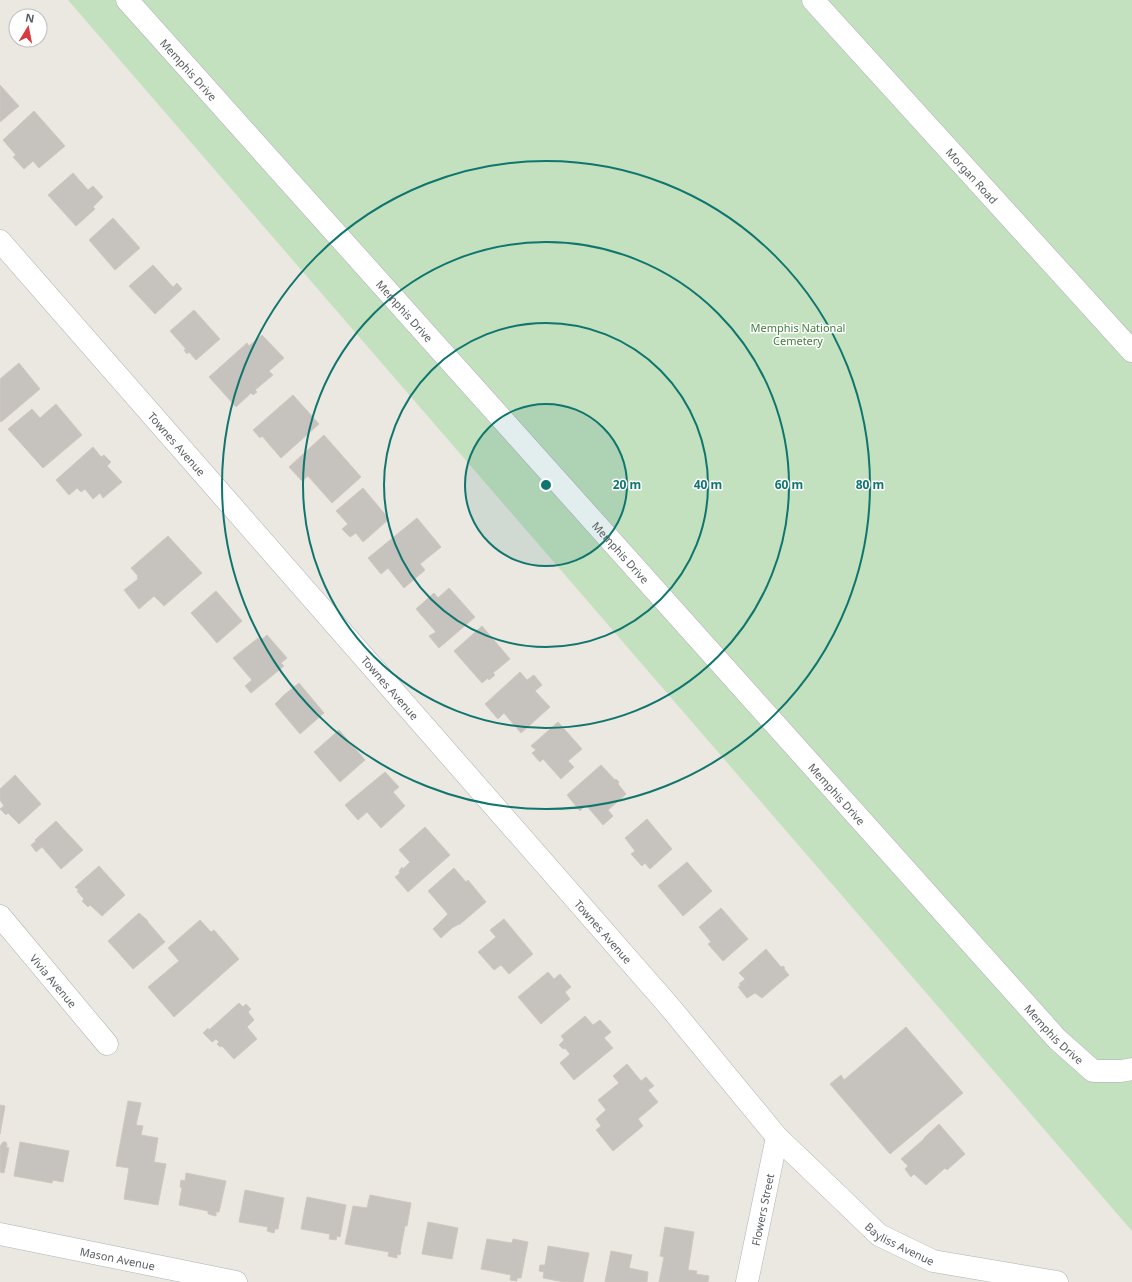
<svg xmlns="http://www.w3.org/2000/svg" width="1132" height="1282" viewBox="0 0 1132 1282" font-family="'Noto Sans',sans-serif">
<rect width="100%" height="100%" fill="#ebe7e1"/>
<!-- green -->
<polygon fill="#c3e0bf" points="68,0 1132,0 1132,1231"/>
<!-- building -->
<g fill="#c6c2bd" stroke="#cfc8c0">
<polygon points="0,85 19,106 0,122"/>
<polygon points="34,111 65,146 39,168 33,161 24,169 13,157 16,155 3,140"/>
<polygon points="73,173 88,190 93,186 103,197 93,207 95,209 76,226 48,195"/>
<polygon points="113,218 140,248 115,270 89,240"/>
<polygon points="153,265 173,287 177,283 182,289 155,314 129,286"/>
<polygon points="194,310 220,339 196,360 189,352 187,354 184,350 186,349 170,331"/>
<polygon points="262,335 284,358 269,371 273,375 255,390 257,392 253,395 251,393 236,407 209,377 247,343 249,346"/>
<polygon points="19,363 40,389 1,422 0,420 0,379"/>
<polygon points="293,395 319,424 281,458 262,436 260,438 253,430"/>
<polygon points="56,404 82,435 43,468 8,429 32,409 40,418"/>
<polygon points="324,435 361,477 332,503 308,476 302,481 289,467"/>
<polygon points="93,447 101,457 104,455 111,462 107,466 122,482 103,498 100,493 93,499 85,489 81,492 77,488 69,495 56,480"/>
<polygon points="363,488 389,519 363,542 356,533 350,537 342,529 348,524 336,511"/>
<polygon points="417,518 441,547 420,564 425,570 404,588 388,568 381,574 368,558"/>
<polygon points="168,536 202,573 164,606 154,596 139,609 124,590 138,579 137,577 138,576 131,568"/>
<polygon points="449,588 475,617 439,648 429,636 436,632 416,609 434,593 438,598"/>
<polygon points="216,591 242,621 217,643 191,613"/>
<polygon points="482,626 510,659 493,673 495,675 489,680 488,678 482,683 454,651"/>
<polygon points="267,635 287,658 281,663 284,666 251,693 245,686 252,680 233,658 258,638 260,641"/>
<polygon points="520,672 527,680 534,675 542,685 535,691 550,707 521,733 504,713 498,719 485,704"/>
<polygon points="299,683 324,713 300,734 275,704 284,695"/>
<polygon points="558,722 582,749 568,761 574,767 561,779 543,759 540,762 532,753 536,750 531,746"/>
<polygon points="339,730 365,760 340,782 314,752"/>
<polygon points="601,765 615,780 616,779 619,782 618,784 626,794 608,810 613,816 603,825 586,805 580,811 567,795"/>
<polygon points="385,772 399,787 393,792 405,806 381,828 367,812 358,820 345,805"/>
<polygon points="15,775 41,804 19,824 8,813 6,815 0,809 4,806 0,800 0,789"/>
<polygon points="647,819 672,849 650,869 645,863 642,866 631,854 635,851 625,838"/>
<polygon points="56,821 83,850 61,869 42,847 36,852 31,845 36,841 35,840"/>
<polygon points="425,827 450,855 408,892 395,877 400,873 399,871 402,867 403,869 410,862 399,850"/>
<polygon points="687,862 712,891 683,916 658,886"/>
<polygon points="99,866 125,895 102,916 90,905 88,907 82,901 84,899 77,891 79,890 75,887"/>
<polygon points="454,868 466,882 468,880 486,902 459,925 459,924 452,928 441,938 433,929 448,914 428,891"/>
<polygon points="721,908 748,939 723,961 708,944 711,942 699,927"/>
<polygon points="139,913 148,921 147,921 165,942 133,969 108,941"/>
<polygon points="504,919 533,954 509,974 501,965 494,970 478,952 496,937 490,930"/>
<polygon points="200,920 211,932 214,930 239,959 174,1017 148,987 179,961 168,948"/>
<polygon points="766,949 781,967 783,966 785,968 784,969 789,975 762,998 755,993 747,998 738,987 741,985 739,984 745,979 739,973"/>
<polygon points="548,972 554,979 560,974 571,987 565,992 570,999 541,1024 518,997"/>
<polygon points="239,1003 243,1007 246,1004 251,1009 248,1012 254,1020 247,1027 257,1039 234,1059 222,1046 220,1047 217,1044 219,1042 216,1039 212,1042 203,1033 208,1028 209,1030"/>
<polygon points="585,1016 593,1025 600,1020 611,1032 604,1038 613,1048 574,1080 560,1063 570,1054 565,1048 563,1049 559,1045 564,1040 561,1036"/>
<polygon points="906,1027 963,1093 890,1154 830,1084 841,1075 844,1080"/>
<polygon points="627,1064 641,1081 646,1077 654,1086 648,1090 658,1102 638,1119 643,1126 613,1151 596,1130 601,1126 596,1119 606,1110 598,1100 619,1083 613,1076"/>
<polygon points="128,1101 141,1103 136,1125 143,1126 141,1135 158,1138 154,1162 166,1164 158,1205 124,1199 129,1168 116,1166"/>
<polygon points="0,1105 5,1106 0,1134"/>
<polygon points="939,1124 965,1154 947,1170 945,1168 926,1185 914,1174 911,1177 905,1169 908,1166 901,1159 924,1139 924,1138"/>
<polygon points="3,1142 6,1142 7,1145 6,1147 9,1148 4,1173 0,1172 0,1146"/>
<polygon points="20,1142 69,1151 63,1182 53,1180 52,1183 14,1176"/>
<polygon points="186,1173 226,1181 219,1212 216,1212 216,1216 208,1214 208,1211 179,1205 182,1188 180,1187 181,1180 185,1181"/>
<polygon points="245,1190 284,1198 278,1229 275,1229 274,1233 267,1231 268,1227 239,1222"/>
<polygon points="370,1195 411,1203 407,1226 405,1226 400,1252 401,1252 400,1255 397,1254 397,1258 388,1256 389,1252 345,1244 353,1206 367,1208"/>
<polygon points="307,1197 346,1205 340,1237 337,1236 336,1240 329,1239 330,1234 301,1229"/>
<polygon points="428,1222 458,1228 452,1259 422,1254"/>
<polygon points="665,1227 694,1232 688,1270 697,1271 696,1274 709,1276 708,1282 659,1282 664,1257 660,1256"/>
<polygon points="487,1239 512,1243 513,1239 528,1242 521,1278 517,1278 517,1281 510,1280 511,1275 481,1269"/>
<polygon points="548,1246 589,1253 583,1282 564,1282 543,1278 544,1272 539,1271 540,1265 545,1265"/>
<polygon points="611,1251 632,1255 629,1268 648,1272 647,1282 605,1282"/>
</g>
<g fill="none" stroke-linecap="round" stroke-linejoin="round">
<defs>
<g id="minor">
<path id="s1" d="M127 0 1057 1039 1093 1071H1121L1132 1069"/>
<path id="s2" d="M813 0 1132 351"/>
<path id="s3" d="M0 916 107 1044"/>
<path id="s4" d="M0 1234 236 1282"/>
<path id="s5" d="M747 1282 777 1137"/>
</g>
<g id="tertiary">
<path id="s6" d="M0 241 669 1006 777 1137 879 1235 933 1261 1057 1282"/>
</g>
</defs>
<!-- minor casing -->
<use href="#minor" stroke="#aeb2b5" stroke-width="23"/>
<!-- tertiary casing -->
<use href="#tertiary" stroke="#aeb2b5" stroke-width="23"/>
<!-- minor -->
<use href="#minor" stroke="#fff" stroke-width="22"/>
<!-- tertiary -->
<use href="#tertiary" stroke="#fff" stroke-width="22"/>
</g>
<!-- distance rings -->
<circle cx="546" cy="485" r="81" fill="#0f766e" fill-opacity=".12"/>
<g fill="none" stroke="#0f766e" stroke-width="2">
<circle cx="546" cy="485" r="81"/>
<circle cx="546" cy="485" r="162"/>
<circle cx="546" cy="485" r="243"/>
<circle cx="546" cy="485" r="324"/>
</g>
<g text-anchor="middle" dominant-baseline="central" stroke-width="3" stroke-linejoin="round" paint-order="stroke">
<!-- street labels -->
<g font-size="11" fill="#595d60" stroke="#fff">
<text stroke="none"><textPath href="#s1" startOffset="93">Memphis Drive</textPath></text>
<text stroke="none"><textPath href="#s2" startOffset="237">Morgan Road</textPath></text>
<text stroke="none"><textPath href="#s1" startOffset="417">Memphis Drive</textPath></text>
<text stroke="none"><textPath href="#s6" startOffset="269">Townes Avenue</textPath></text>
<text stroke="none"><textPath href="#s1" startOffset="741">Memphis Drive</textPath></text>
<text stroke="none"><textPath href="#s6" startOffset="593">Townes Avenue</textPath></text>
<text stroke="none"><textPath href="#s1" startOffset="1065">Memphis Drive</textPath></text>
<text stroke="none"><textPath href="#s6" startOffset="917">Townes Avenue</textPath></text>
<text stroke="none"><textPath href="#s3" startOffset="84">Vivia Avenue</textPath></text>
<text stroke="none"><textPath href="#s1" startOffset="1389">Memphis Drive</textPath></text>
<text stroke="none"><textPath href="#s5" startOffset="74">Flowers Street</textPath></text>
<text stroke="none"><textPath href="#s6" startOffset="1350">Bayliss Avenue</textPath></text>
<text stroke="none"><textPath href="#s4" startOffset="120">Mason Avenue</textPath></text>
</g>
<!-- park labels -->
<g font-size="11" fill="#407d3c" stroke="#fff">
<text x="798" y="327">Memphis National<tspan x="798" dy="13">Cemetery</tspan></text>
</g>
</g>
<circle cx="546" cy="485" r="6" fill="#0f766e" stroke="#fff" stroke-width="2"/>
<g font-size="12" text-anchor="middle" font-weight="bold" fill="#0f766e" stroke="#fff" stroke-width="3" stroke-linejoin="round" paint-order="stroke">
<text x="627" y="489">20 m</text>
<text x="708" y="489">40 m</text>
<text x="789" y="489">60 m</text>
<text x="870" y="489">80 m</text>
</g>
<!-- north arrow -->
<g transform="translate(28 28) rotate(10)"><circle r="19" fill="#ffffff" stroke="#bdbebf"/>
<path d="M0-3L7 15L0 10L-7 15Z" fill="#d73a3f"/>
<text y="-6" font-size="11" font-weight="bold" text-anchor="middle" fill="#595d60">N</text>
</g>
</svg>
